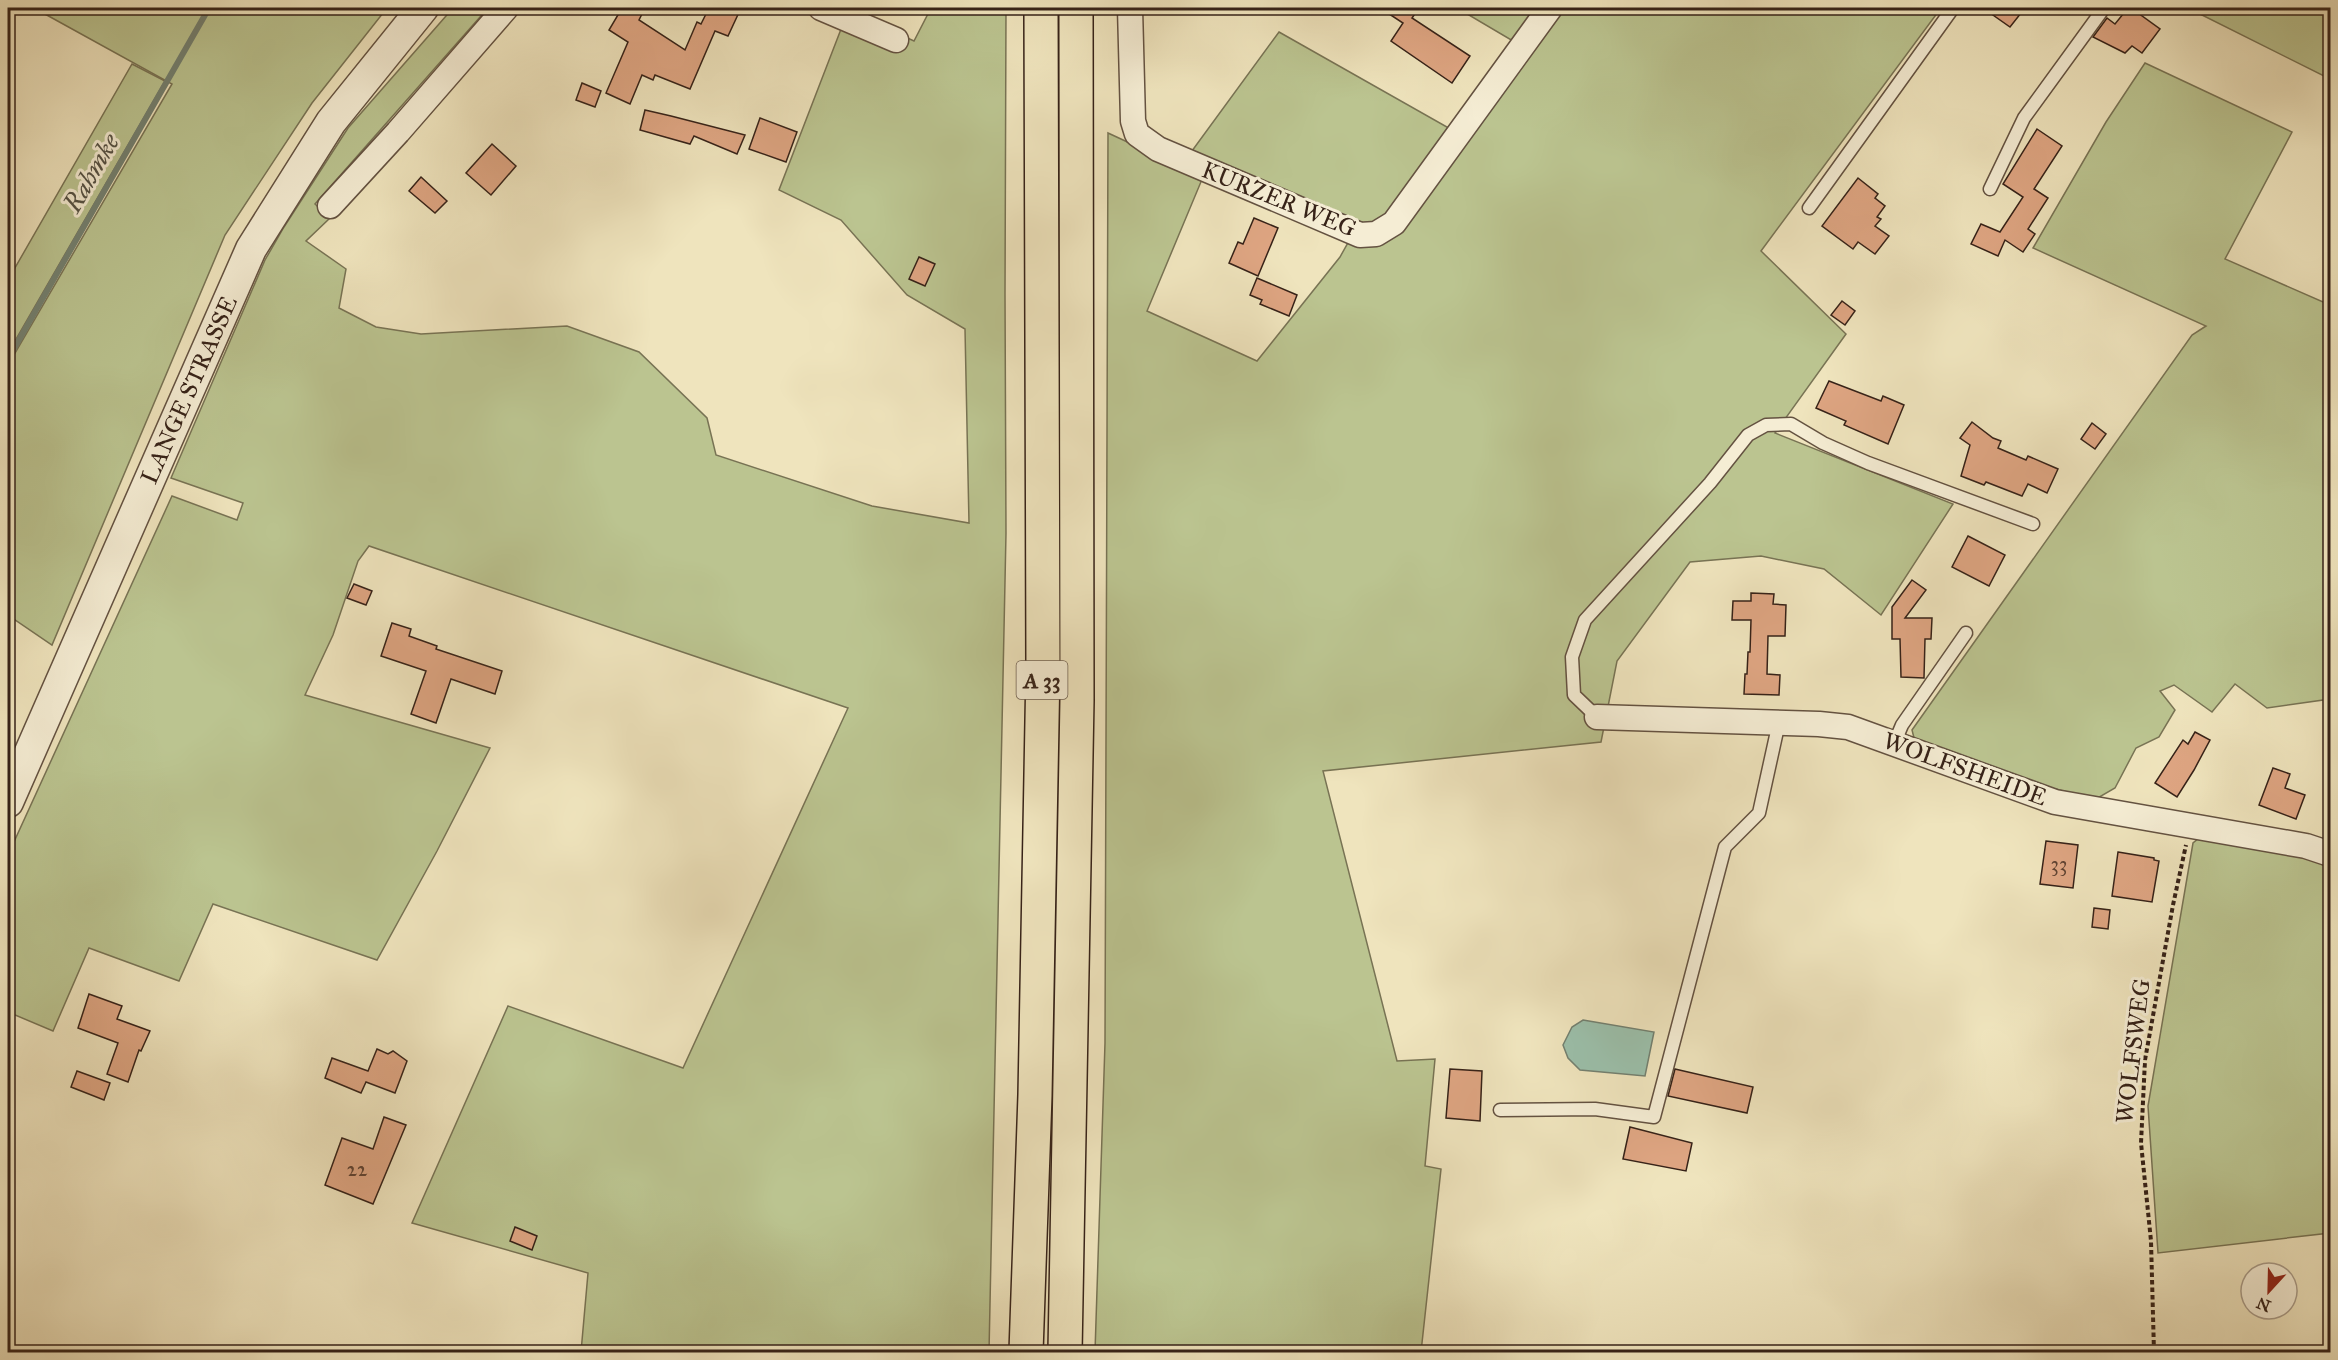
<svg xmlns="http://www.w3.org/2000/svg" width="2338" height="1360" viewBox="0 0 2338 1360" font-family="'IM FELL Great Primer',serif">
<rect width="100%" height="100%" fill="#efe4bd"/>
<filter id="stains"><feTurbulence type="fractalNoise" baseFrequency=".00333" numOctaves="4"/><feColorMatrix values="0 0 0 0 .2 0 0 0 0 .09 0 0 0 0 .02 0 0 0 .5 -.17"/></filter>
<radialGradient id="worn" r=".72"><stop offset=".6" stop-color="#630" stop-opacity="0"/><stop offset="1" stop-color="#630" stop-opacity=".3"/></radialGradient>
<!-- green -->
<g fill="#bbc490" stroke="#787354" stroke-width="1.5">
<polygon points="34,8 387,8 312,103 225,235 52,645 8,615 8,365 172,84"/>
<polygon points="453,8 488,8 315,204 330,218 306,241 346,269 339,308 376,327 421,334 567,326 639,352 707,418 716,455 872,506 969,523 965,329 907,295 841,220 779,190 848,11 914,41 931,8 1006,8 1005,294 1006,533 989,1352 581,1352 588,1273 412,1223 508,1006 683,1068 848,708 369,546 358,561 333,635 305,695 490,748 437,851 377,960 213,904 179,981 89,948 53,1031 8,1012 8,855 172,496 237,520 243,503 171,478 265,260 284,227 348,128"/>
<polygon points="1457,8 1544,8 1518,44"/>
<polygon points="1565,8 1941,8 1761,251 1846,334 1775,433 1953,504 1881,615 1824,569 1761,556 1690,562 1617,661 1601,742 1323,771 1397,1061 1435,1059 1425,1166 1441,1169 1421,1352 1095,1352 1105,1043 1108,133 1203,177 1147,311 1257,361 1340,257 1349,241 1398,232"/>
<polygon points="2188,8 2330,8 2330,68 2326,77"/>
<polygon points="1279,32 1454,131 1394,212 1364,228 1189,155"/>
<polygon points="2145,63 2292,132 2225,259 2330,305 2330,699 2267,708 2235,684 2212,712 2174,685 2160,691 2175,710 2159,737 2136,748 2115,788 2096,799 2035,784 1915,742 1912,730 2192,335 2206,326 2033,248 2106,122"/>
<polygon points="132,64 165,81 8,353 8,280"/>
<polygon points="2204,834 2330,860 2330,1233 2158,1253 2148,1106 2193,843"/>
</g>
<!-- water -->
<polygon fill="#9bbfaa" stroke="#738070" stroke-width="1.5" points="1583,1020 1654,1032 1645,1076 1580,1070 1568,1058 1563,1045 1572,1027"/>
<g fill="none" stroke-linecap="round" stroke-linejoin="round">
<!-- stream -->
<polyline stroke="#738070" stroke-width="6" points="8,359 209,8"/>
</g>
<!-- building -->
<g fill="#dea582" stroke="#362218" stroke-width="1.5">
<polygon points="622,8 645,8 639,20 685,50 697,22 701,24 709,8 741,8 728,36 715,31 690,89 655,75 653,80 642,75 630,104 606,93 628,42 609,30"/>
<polygon points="1380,8 1419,8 1412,18 1470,56 1452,83 1391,41 1403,23"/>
<polygon points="1983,8 2025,8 2010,27"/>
<polygon points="2128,8 2131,8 2160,29 2142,53 2132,46 2125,53 2093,37 2107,18 2115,24"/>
<polygon points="582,83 601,91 595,107 576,100"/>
<polygon points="645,110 671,116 745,135 737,154 694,136 690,144 640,130"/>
<polygon points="760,118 797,132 786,162 749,149"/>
<polygon points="2037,129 2062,146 2034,189 2048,198 2028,229 2035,234 2023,252 2005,240 1998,256 1971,244 1981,224 2000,232 2023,197 2003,184"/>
<polygon points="492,144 516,166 491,195 466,173"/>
<polygon points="421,177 447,201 435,213 409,191"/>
<polygon points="1858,178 1878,194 1875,198 1885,206 1877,217 1881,219 1875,226 1889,236 1875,254 1858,242 1853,249 1822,226"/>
<polygon points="1254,218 1278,228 1258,276 1229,263 1238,242 1243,244"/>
<polygon points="919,257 935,264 925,286 909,279"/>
<polygon points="1257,278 1297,295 1289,316 1260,304 1262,300 1250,295"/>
<polygon points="1842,301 1855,311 1845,325 1831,315"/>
<polygon points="1829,381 1881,401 1883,396 1904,405 1888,444 1844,425 1846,421 1816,408"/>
<polygon points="1972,422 1993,438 2001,441 1998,448 2026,460 2028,456 2058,469 2047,493 2028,484 2022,496 1986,482 1984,485 1961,476 1970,445 1960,438"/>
<polygon points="2092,423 2106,434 2095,449 2081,439"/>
<polygon points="1968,536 2005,555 1989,586 1952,567"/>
<polygon points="1912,580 1926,590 1905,618 1932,618 1931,639 1925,639 1924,678 1901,677 1900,639 1892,639 1892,607"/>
<polygon points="354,584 372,591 366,605 347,598"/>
<polygon points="1751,593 1774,594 1773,604 1786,605 1785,636 1768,636 1767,674 1780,675 1779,695 1744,694 1745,674 1747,674 1748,652 1750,652 1751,620 1732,620 1733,601 1751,601"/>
<polygon points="392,623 411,629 409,636 437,646 436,649 502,671 495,694 451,679 436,723 411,714 426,671 381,656"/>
<polygon points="2195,732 2210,740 2194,770 2177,797 2155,783 2183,740 2188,744"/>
<polygon points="2273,768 2290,774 2285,788 2305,795 2296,819 2259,805"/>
<polygon points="2046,841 2078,845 2073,888 2040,884"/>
<polygon points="2118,852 2154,858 2154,860 2159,861 2152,902 2112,896"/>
<polygon points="2094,908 2110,910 2108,929 2092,927"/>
<polygon points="89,994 122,1006 117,1019 150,1031 141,1051 139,1050 128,1082 107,1074 118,1043 78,1028"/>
<polygon points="377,1049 388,1054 393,1051 407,1061 395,1093 366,1082 361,1093 325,1078 332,1058 368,1071"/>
<polygon points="1450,1069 1482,1071 1480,1121 1446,1118"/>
<polygon points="1675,1069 1753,1087 1747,1113 1668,1096"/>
<polygon points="77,1071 110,1083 104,1100 71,1087"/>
<polygon points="384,1117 406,1125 373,1204 325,1185 342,1138 373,1149"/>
<polygon points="1630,1127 1692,1143 1686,1171 1623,1159"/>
<polygon points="515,1227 537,1236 532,1250 510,1241"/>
</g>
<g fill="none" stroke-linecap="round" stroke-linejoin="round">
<defs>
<g id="service">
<polyline points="1990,189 2024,118 2104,8"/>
<polyline points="1809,208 1953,8"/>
<polyline points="1597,717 1574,695 1572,657 1585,620 1710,483 1748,435 1766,425 1791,424 1823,443 1868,463 2033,524"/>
<polyline points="1894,744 1902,725 1966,633"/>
<polyline points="1500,1110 1595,1109 1654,1117 1725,847 1759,813 1779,722"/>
</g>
<g id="minor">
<polyline points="821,8 896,40"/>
<polyline points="1130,8 1133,121 1137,134 1158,149 1360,235 1376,234 1394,223 1550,8"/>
<polyline points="330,206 398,132 506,8"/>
<polyline points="1597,717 1819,724 1848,727 2055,802 2306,846 2330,854"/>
</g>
<polyline id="tertiary" points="8,802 251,249 331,122 423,8"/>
<g id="motorway">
<polyline points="1026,1352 1035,1095 1043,668 1041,8"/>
<polyline points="1065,1352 1077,700 1076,8"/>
</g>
</defs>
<!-- service casing -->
<use href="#service" stroke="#645241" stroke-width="15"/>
<!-- minor casing -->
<use href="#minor" stroke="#645241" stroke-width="27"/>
<!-- tertiary casing -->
<use href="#tertiary" stroke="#645241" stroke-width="33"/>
<!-- motorway casing -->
<use href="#motorway" stroke="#362218" stroke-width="36"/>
<!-- path -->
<polyline stroke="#362218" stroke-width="4" stroke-dasharray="4.5 3" stroke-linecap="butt" points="2154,1352 2151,1241 2141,1143 2145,1060 2173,905 2186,845"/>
<!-- service -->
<use href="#service" stroke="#f5edd4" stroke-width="12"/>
<!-- minor -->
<use href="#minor" stroke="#f5edd4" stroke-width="24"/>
<!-- tertiary -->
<use href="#tertiary" stroke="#f5edd4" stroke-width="30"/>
<!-- motorway -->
<use href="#motorway" stroke="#efe4bd" stroke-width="33"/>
</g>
<g text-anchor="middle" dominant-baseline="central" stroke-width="6" stroke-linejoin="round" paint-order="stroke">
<!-- number labels -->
<g font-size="21" fill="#604332">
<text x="2059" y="864">33</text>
<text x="357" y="1169">22</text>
</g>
<!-- shield labels -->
<rect fill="#f5edd4" stroke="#6f5f50" stroke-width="1.5" x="1016.5" y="661" width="51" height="38" rx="4.5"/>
<g font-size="22" font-weight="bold" fill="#362218">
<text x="1042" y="680">A 33</text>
</g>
<!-- street labels -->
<g font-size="24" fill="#362218" stroke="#f5edd4">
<text transform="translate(1279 199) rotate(22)">KURZER WEG</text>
<text transform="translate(189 390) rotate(-66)">LANGE STRASSE</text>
<text transform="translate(1965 769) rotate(20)">WOLFSHEIDE</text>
<text transform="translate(2133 1051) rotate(-83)">WOLFSWEG</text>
</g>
<!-- water labels -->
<g font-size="26" font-style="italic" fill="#545144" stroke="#f5edd4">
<text transform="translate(91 173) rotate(-60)">Rahmke</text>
</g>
</g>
<!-- margin -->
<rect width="2338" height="1360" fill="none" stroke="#efe4bd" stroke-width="30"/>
<rect x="9" y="9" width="2320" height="1342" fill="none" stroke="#362218" stroke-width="3"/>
<rect x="15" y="15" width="2308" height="1330" fill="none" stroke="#362218" stroke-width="1.5"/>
<!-- north arrow -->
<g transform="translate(2269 1291) rotate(202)"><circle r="28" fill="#f5edd4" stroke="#a99c89" stroke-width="1.5"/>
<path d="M0-4.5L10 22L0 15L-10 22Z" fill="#8f2418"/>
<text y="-9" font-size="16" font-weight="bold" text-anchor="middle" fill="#362218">N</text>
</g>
<rect width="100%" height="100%" filter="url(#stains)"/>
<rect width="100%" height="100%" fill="url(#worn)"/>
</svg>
